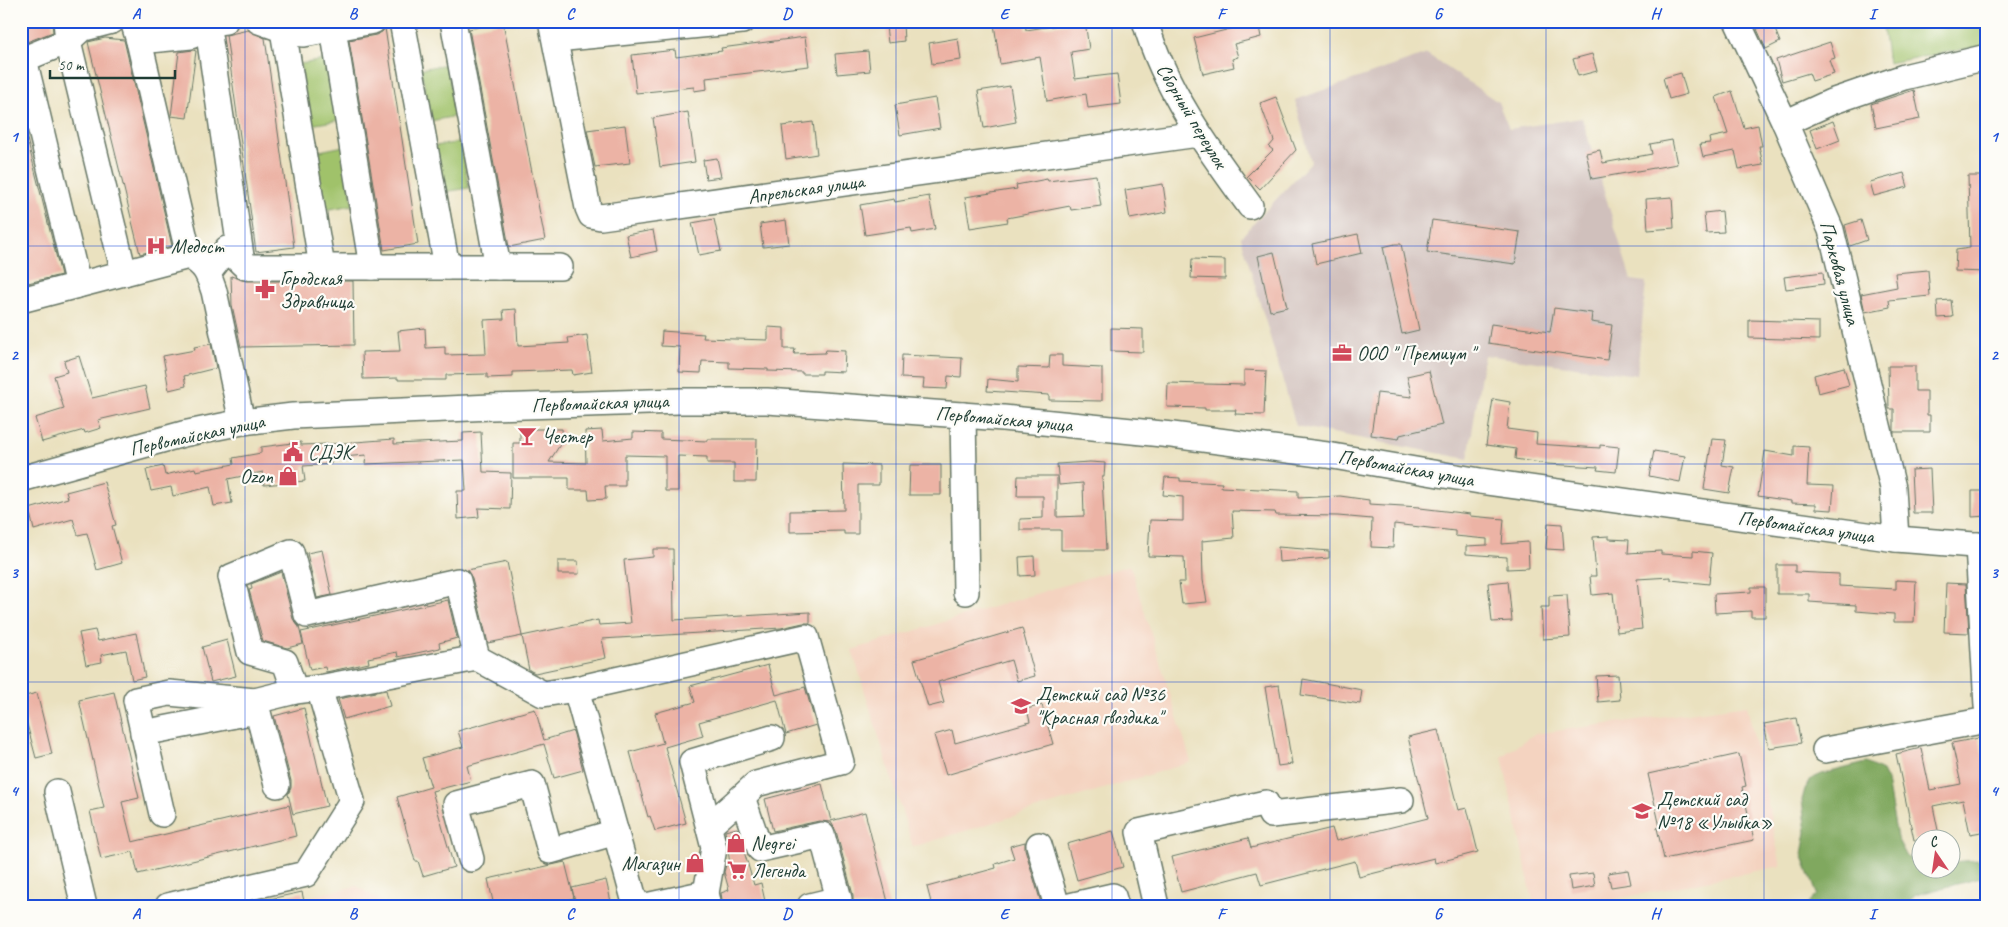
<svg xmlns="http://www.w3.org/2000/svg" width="2008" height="927" viewBox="0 0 2008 927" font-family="Caveat,sans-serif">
<rect width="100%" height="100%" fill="#fdfcf7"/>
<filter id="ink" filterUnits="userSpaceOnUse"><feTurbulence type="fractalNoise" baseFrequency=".02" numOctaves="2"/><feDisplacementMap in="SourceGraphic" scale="10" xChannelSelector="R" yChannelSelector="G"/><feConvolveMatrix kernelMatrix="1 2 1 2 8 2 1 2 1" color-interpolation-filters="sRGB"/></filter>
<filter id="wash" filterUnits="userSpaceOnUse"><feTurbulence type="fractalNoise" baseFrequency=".0096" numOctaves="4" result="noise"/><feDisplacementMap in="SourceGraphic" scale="20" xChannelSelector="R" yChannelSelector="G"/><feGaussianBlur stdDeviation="1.12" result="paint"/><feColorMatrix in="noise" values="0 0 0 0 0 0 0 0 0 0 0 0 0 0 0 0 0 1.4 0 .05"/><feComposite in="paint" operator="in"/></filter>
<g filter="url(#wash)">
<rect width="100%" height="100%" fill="#eae1bf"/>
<!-- built -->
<g fill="#f4d3c0">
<polygon points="1130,565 1191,762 913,847 852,650"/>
<polygon points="1747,705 1781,866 1581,906 1534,906 1502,756 1534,734"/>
<polygon points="357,886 382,902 382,906 266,906"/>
</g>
<!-- industrial -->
<polygon fill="#d0c0bc" points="1427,54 1498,102 1509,129 1582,118 1631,280 1646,282 1637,375 1484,355 1468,459 1296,426 1241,237 1311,162 1295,100"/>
<!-- green -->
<g fill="#a0c26b" stroke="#608050">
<polygon points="1882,21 1987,21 1987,45 1888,63"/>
<polygon points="330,59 340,120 310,125 300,64"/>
<polygon points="447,64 456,116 431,121 421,69"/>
<polygon points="461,142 469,188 444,192 435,146"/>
<polygon points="344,146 353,205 324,210 315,152"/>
</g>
<!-- forest -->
<polygon fill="#80a85f" stroke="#50724a" points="1866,763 1882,771 1887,781 1897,838 1907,857 1920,861 1920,870 1950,870 1951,862 1977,860 1987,865 1987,876 1916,895 1903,906 1806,906 1817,894 1802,854 1806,832 1802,800 1805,789 1811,779 1822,774"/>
<g id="blocks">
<!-- building -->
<g fill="#ecb3a5">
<polygon points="21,21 52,21 53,32 24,43 21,43"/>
<polygon points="1012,21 1025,21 1026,30 1085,21 1089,49 1071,52 1075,79 1117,74 1121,104 1088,108 1086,94 1047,101 1040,57 1000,64 994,24"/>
<polygon points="503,22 545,240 509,247 469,29"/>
<polygon points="1258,22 1261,37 1234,44 1238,57 1232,59 1234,67 1203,74 1194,38"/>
<polygon points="1772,22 1780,42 1766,49 1757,29"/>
<polygon points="903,24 904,41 888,43 886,26"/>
<polygon points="385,28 418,244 384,250 349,40 376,35 382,32"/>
<polygon points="248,30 265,38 294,247 256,252 226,35"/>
<polygon points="805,37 809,66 706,78 707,89 694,91 694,87 636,93 632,55 675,50 676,57 722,51 721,48"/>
<polygon points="105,38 124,40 172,246 140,254 88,42"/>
<polygon points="958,38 961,60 932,64 929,43"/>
<polygon points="1830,42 1835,58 1829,60 1834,74 1812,81 1809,73 1782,81 1776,60"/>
<polygon points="193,50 196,51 187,118 171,116 179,52"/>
<polygon points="868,51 870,71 837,74 835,54"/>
<polygon points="1592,54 1597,71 1578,76 1573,59"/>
<polygon points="1681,73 1687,94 1669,99 1663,78"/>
<polygon points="1010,86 1016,122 984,128 978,91"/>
<polygon points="1914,90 1920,119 1876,128 1871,104"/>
<polygon points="1732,91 1744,128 1758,125 1762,146 1759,146 1763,165 1739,169 1735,151 1703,157 1700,144 1710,143 1709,138 1728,134 1716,97"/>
<polygon points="1276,97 1296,150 1260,189 1247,176 1273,150 1269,147 1274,141 1260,103"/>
<polygon points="935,98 940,128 900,135 895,105"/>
<polygon points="688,112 695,162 660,167 653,118"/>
<polygon points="21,115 61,275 28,283 21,258"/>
<polygon points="1833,121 1840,140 1817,149 1810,130"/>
<polygon points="813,122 817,154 786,159 782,126"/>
<polygon points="625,125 630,163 595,167 587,130"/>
<polygon points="1672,140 1677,164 1592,179 1586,153 1600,150 1603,163 1652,154 1650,144"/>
<polygon points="717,158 721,177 706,179 703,160"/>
<polygon points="1904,173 1908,187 1874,196 1870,182"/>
<polygon points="1096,175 1101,206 1071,210 1070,206 1007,218 1008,222 970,228 965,197 1017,189 1016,185 1047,179 1048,181"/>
<polygon points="1968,176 1984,176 1987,272 1955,271 1956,250 1970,248"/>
<polygon points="1163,184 1167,212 1130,219 1125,190"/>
<polygon points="929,196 935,229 912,233 911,228 865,235 860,205 894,199 895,202"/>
<polygon points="1672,197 1674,228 1648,230 1646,199"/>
<polygon points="1722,211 1724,232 1706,233 1704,213"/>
<polygon points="714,219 721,251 699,255 692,223"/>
<polygon points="786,220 789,244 763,247 760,224"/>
<polygon points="1432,220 1520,232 1515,264 1427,252"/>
<polygon points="1861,220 1867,240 1850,246 1845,225"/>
<polygon points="653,230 657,251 631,257 626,235"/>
<polygon points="1358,234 1362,253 1316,264 1312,244"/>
<polygon points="1395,244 1401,244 1419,330 1402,334 1383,247"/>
<polygon points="1274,252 1287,307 1270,311 1258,256"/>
<polygon points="1192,259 1225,260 1225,279 1191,278"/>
<polygon points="1928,270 1930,296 1889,300 1890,307 1865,312 1861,294 1897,287 1895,273"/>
<polygon points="1823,272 1824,284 1786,289 1784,277"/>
<polygon points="231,276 246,281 353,281 354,345 241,347 232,305"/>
<polygon points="1951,300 1953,317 1938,318 1937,301"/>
<polygon points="1554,308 1592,313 1591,322 1612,325 1607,360 1488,343 1491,324 1550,332"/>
<polygon points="516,309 518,346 569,343 568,338 587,335 592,372 573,375 572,370 513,372 513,377 487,378 487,374 446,375 446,380 398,380 398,378 363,379 362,352 400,351 398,331 425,328 426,348 445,347 445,355 486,354 484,320 504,319 503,310"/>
<polygon points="1749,320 1819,322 1819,340 1749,338"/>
<polygon points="768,327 784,328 784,349 795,349 794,354 825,353 826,350 845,351 844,372 822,371 822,374 802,374 802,372 768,371 768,369 729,368 729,362 702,361 701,373 679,372 680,347 661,346 662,331 704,334 703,338 768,340"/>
<polygon points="1111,328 1143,329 1143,352 1111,351"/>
<polygon points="211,344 216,368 184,376 186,386 169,390 163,356 195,350 194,347"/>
<polygon points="902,355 962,358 961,377 948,376 947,389 923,388 924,379 901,378"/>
<polygon points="1050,355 1062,355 1062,366 1102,368 1102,401 1049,400 1049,395 987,391 988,379 1018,382 1018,367 1049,368"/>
<polygon points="79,356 92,398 145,386 150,408 98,420 101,428 85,433 84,430 42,442 35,418 64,409 54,376 67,372 64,361"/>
<polygon points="1888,366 1915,366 1915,391 1927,391 1927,415 1930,415 1930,432 1894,432 1894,409 1889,409"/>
<polygon points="1844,367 1849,385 1818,393 1814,375"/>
<polygon points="1244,370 1266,371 1264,415 1235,414 1236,410 1205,410 1205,408 1167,407 1168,383 1244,385"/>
<polygon points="1429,371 1442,425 1400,435 1399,439 1371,435 1377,393 1412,397 1407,376"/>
<polygon points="1493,399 1510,402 1507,429 1537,433 1536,444 1600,448 1600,445 1619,447 1616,472 1597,470 1598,467 1547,464 1515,459 1516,449 1486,445"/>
<polygon points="520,429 562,429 563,440 549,462 586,463 585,431 602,430 603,441 633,438 633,432 661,433 661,439 707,441 707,439 757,439 756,482 734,482 734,463 707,463 707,457 678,456 678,491 665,491 665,456 625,455 625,486 605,486 606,499 589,500 588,490 569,490 569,478 513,478 513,443 520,443"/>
<polygon points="481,432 483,472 511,473 510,509 478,508 479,517 458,519 457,491 466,491 464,460 365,464 366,455 331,458 331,464 303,466 305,481 264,485 263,472 228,479 232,503 214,506 210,487 173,496 171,487 151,491 146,470 163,466 165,475 195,468 196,471 234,464 233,458 261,453 261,447 301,442 301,445 330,444 394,439 394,444 463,441 463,433"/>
<polygon points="1712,439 1726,440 1722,465 1734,467 1729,493 1704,489"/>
<polygon points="1794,446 1809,447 1807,485 1834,486 1832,510 1816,509 1816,504 1791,503 1791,501 1758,496 1765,451 1794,456"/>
<polygon points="1654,451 1685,456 1680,482 1649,476"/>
<polygon points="1090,462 1105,463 1104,477 1102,477 1106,550 1061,550 1061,530 1020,530 1020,519 1043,518 1043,496 1017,496 1018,476 1057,476 1057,517 1084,516 1083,483 1059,485 1057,464"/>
<polygon points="843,464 879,465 879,485 858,485 858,534 844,534 844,531 790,532 790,511 844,510"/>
<polygon points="910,465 941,465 941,495 909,495"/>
<polygon points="1930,469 1932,513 1913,513 1911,470"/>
<polygon points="1165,477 1180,478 1180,481 1222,483 1221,487 1298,491 1298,498 1340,496 1369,500 1369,504 1420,507 1420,508 1470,514 1470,516 1504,519 1502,544 1528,542 1529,568 1507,569 1507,557 1466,554 1466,546 1487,545 1487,539 1455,536 1455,531 1394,524 1393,548 1371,547 1372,519 1338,516 1276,515 1275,512 1232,511 1234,538 1202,541 1203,580 1207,602 1182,604 1179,582 1185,582 1184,557 1148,556 1150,520 1183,521 1183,497 1163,495"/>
<polygon points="104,482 116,525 112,526 122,563 97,570 87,533 78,535 73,519 34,530 29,509 68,498 66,492"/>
<polygon points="1972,491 1987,491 1987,516 1972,517"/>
<polygon points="1548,523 1562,524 1564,550 1546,549"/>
<polygon points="1609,536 1609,539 1629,540 1628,553 1661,551 1661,554 1693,556 1693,551 1712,553 1709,584 1671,580 1671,577 1637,579 1642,629 1617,632 1613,593 1592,595 1590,576 1596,576 1593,537"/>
<polygon points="1278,547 1329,551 1329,558 1279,562"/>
<polygon points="653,549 673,549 674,620 810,612 810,623 803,623 781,628 602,639 606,658 535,673 529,670 522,636 598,620 599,625 631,623 624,560 653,557"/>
<polygon points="322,550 332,595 317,598 307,553"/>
<polygon points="1034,556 1035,575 1020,576 1019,557"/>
<polygon points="558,561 578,561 579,574 558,574"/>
<polygon points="507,562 522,636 488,643 472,578 467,570"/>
<polygon points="1777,565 1795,565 1795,572 1839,574 1839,586 1896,589 1896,580 1916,581 1914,622 1894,622 1894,614 1856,611 1856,605 1809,602 1809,594 1777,594"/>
<polygon points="281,572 293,619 299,627 303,644 287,648 263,641 249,590 252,589 251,584"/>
<polygon points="1508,581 1512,621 1492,622 1488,583"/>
<polygon points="1946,583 1966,584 1969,633 1944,632"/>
<polygon points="1751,587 1765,587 1765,617 1751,617 1751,611 1715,613 1714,594 1751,592"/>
<polygon points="1567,595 1570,637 1543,639 1541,607 1549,607 1549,596"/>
<polygon points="448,600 457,638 439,643 440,648 398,657 397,652 368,658 369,663 326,672 325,667 310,670 301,632"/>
<polygon points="1022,628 1035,676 1017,681 1011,660 938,682 944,703 928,707 914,660"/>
<polygon points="95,630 98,641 136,633 145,677 132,680 126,650 101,655 102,662 86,665 79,633"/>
<polygon points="227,640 236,676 211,682 202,647"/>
<polygon points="768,665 776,695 805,687 816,725 786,734 777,700 699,722 703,736 665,747 686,823 655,831 650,816 648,817 630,752 663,743 655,713 695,702 690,686"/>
<polygon points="1618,675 1620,700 1598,702 1596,676"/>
<polygon points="1303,679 1362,690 1360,704 1301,695"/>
<polygon points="1279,685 1292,764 1278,766 1265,687"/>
<polygon points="386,690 390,706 344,719 338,699"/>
<polygon points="114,692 139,798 122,802 132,842 289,805 296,836 138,874 133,852 101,859 90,811 104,808 79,700"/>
<polygon points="37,693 52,754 36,758 24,713 21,714 21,697"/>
<polygon points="1042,705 1053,744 946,775 934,735 952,730 955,743 1030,722 1027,709"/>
<polygon points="304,708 327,806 293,814 288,794 291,788 291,781 274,716"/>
<polygon points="535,709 544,740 573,731 583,770 554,778 544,744 467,766 471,781 432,791 454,867 423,876 418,861 415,861 397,797 431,787 422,758 463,747 458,731"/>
<polygon points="1796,718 1801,743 1769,748 1764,724"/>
<polygon points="1438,730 1458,810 1467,808 1478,852 1435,863 1434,858 1359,877 1355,861 1261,885 1257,872 1181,892 1172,857 1248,838 1251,848 1332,828 1336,841 1428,818 1408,737"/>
<polygon points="1979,738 1987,776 1987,831 1970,834 1963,800 1933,806 1940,840 1914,840 1896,754 1921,748 1930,790 1961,784 1952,743"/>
<polygon points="1739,754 1746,786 1742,787 1754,840 1664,859 1657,828 1660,827 1648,774"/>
<polygon points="822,784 831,821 865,812 889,906 853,906 853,895 836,831 831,822 819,821 773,831 765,799"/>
<polygon points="737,828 754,885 761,883 766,906 723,906 721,893 729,890 724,872 726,865 730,864 725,831"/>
<polygon points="1113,831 1123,867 1077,880 1067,844"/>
<polygon points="1025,842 1025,849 1042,906 932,906 927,887 996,868 995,864 1014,858 1010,846"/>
<polygon points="565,862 574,898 541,906 494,906 488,879"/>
<polygon points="1628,870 1631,884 1611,887 1608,873"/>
<polygon points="1593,873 1595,886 1571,890 1569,876"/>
<polygon points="606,880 612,906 576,906 572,888"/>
<polygon points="302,892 305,906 266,906 265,900"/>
</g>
</g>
</g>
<g filter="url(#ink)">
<use href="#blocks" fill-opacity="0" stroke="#667665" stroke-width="1"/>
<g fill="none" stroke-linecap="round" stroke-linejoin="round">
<defs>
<g id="minor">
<polyline points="66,21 68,41 124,273"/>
<polyline points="133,21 139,41 189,256"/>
<polyline points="225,21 217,22 210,27 209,35 242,263"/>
<polyline points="259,21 293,33 304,34 373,21"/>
<polyline points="453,21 498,267"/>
<polyline points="551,21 588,208 591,215 601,217 1198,134"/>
<path d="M1145 21C1164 89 1209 150 1250 206"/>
<polyline points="1737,21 1785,123 1831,230 1893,488 1896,539"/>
<polyline points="333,29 372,267"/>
<polyline points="283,30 322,267"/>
<polyline points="556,39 742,21"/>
<polyline points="139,41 191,36 193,21"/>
<polyline points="21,57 24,59 68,41 81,29 112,21"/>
<polyline points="24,59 78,285"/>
<polyline points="1785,123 1831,102 1904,77 1987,57"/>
<polyline points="447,267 560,267"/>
<polyline points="208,273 227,249 246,267 447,267 402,21"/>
<path d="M21 300 189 256C206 266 208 273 214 291L242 422"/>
<polyline points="963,415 966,592"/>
<polyline points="21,479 183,434 242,422 293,416 491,407 680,401 767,401 1003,418 1172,435 1327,455 1480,481 1896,539 1987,546"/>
<polyline points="1978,545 1987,706"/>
<polyline points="319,688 477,658 543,694 576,689"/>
<polyline points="295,691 285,662 250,652 231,577 291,552 307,615 458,581 477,658"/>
<polyline points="143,733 256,711"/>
<polyline points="1825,750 1987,720"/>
<polyline points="57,792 84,906"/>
<polyline points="162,814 136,700 169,693 255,701"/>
<polyline points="709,826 742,797 760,849 822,835 839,899 810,906"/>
<polyline points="1039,845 1057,906"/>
<polyline points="471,859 456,804 532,784 550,851 616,832"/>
<polyline points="706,893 714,848 692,762 772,738"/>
<polyline points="168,906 306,874 352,801 319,688 295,691 255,701 277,785"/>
<polyline points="636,906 576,689 806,637 841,762 756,784 742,797"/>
<polyline points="646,906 706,893 709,906"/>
<polyline points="1070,906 1113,896 1116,906"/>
<polyline points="1156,906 1139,832 1266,803 1271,815 1401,800"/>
</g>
</defs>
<!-- minor casing -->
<use href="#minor" stroke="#667665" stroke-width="28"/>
<!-- minor -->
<use href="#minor" stroke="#fff" stroke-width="25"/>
</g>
</g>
<!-- grid -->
<path fill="none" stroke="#1d4ed8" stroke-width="1" stroke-opacity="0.55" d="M245 21V906M462 21V906M679 21V906M896 21V906M1112 21V906M1330 21V906M1546 21V906M1764 21V906M21 246H1987M21 464H1987M21 682H1987"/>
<!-- icons -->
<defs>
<symbol id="hospital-bare" viewBox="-9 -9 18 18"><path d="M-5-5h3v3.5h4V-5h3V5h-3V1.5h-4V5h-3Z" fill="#d1495b" stroke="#fdfcf7" stroke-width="2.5" paint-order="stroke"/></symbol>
<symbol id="pharmacy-bare" viewBox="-9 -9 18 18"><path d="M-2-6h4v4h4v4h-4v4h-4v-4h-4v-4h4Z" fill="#d1495b" stroke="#fdfcf7" stroke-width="2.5" paint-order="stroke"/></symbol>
<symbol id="office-bare" viewBox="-9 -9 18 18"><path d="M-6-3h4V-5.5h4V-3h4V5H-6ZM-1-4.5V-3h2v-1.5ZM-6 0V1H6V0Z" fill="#d1495b" stroke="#fdfcf7" stroke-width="2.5" paint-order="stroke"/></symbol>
<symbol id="bar-bare" viewBox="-9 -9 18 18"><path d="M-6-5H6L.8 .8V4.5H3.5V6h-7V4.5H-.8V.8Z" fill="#d1495b" stroke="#fdfcf7" stroke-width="2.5" paint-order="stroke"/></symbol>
<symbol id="civic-bare" viewBox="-9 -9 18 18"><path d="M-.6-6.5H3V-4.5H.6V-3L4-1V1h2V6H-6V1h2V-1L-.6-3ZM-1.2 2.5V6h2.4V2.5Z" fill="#d1495b" stroke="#fdfcf7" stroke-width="2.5" paint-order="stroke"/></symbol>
<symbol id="shop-bare" viewBox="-9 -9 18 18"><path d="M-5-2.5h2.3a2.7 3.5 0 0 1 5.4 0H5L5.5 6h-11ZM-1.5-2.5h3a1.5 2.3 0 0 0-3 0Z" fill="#d1495b" stroke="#fdfcf7" stroke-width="2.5" paint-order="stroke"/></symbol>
<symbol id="school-bare" viewBox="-9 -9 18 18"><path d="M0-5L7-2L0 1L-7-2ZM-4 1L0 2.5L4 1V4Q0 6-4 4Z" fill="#d1495b" stroke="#fdfcf7" stroke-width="2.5" paint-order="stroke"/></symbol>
<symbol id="supermarket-bare" viewBox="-9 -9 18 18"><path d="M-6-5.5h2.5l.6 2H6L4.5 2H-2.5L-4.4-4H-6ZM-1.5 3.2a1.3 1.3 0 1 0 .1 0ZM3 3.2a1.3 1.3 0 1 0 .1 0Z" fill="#d1495b" stroke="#fdfcf7" stroke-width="2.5" paint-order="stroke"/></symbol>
</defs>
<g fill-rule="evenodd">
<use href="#hospital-bare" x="142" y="232" width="28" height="28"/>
<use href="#pharmacy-bare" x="251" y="275" width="28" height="28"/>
<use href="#office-bare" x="1328" y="339" width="28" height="28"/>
<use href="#bar-bare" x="513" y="422" width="28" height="28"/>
<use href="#civic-bare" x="279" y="438" width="28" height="28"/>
<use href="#shop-bare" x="274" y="462" width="28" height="28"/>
<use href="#school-bare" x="1007" y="692" width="28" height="28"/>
<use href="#school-bare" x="1628" y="797" width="28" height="28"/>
<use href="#shop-bare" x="722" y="829" width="28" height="28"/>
<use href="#shop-bare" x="681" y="849" width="28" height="28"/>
<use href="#supermarket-bare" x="723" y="856" width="28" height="28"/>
</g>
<g text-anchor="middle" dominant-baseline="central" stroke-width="4.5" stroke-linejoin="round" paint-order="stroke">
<!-- street labels -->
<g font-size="20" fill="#1f3d34" stroke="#fdfcf7">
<text transform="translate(1192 116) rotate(59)">Сборный переулок</text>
<text transform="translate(806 189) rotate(-8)">Апрельская улица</text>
<text transform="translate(1840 273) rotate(75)">Парковая улица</text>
<text transform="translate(600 403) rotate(-2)">Первомайская улица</text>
<text transform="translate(1004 419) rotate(5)">Первомайская улица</text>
<text transform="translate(197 435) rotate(-12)">Первомайская улица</text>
<text transform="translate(1406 468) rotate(10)">Первомайская улица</text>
<text transform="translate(1806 527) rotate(8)">Первомайская улица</text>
</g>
<!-- poi labels -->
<g font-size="20" fill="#1f3d34" stroke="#fdfcf7" text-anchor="start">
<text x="171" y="246">Медост</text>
<text x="280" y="278">Городская<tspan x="280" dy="23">Здравница</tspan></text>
<text x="1357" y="353">ООО " Премиум "</text>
<text x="542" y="436">Честер</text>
<text x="308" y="452">СДЭК</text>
<text x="273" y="476" text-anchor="end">Ozon</text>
<text x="1036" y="694">Детский сад №36<tspan x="1036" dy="23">"Красная гвоздика"</tspan></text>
<text x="1657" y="799">Детский сад<tspan x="1657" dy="23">№18 «Улыбка»</tspan></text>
<text x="751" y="843">Negrei</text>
<text x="680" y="863" text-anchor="end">Магазин</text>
<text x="752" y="870">Легенда</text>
</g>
</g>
<!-- margin -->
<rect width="2008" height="927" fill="none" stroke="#fdfcf7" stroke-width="55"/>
<!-- north arrow -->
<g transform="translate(1936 854) rotate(347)"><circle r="24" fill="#fdfcf7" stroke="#a4b0a9"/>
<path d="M0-4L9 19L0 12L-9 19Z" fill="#d1495b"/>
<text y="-8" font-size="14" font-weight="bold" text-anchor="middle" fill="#1f3d34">С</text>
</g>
<!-- scale -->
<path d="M50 70v8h125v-8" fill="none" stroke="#1f3d34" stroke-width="2.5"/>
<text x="58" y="70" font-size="15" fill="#1f3d34" stroke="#fdfcf7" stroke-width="4" paint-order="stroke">50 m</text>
<rect x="28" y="28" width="1952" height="872" fill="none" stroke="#1d4ed8" stroke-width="2"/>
<g font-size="16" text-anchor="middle" font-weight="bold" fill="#1d4ed8">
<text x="136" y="19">A</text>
<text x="353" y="19">B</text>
<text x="570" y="19">C</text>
<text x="787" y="19">D</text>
<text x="1004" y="19">E</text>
<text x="1221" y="19">F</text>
<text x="1438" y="19">G</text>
<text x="1655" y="19">H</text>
<text x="1872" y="19">I</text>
<text x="14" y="142">1</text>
<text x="1994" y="142">1</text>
<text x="14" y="360">2</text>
<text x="1994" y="360">2</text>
<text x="14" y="578">3</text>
<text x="1994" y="578">3</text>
<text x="14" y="796">4</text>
<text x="1994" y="796">4</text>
<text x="136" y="919">A</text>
<text x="353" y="919">B</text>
<text x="570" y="919">C</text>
<text x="787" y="919">D</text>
<text x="1004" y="919">E</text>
<text x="1221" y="919">F</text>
<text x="1438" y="919">G</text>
<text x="1655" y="919">H</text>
<text x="1872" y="919">I</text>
</g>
</svg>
